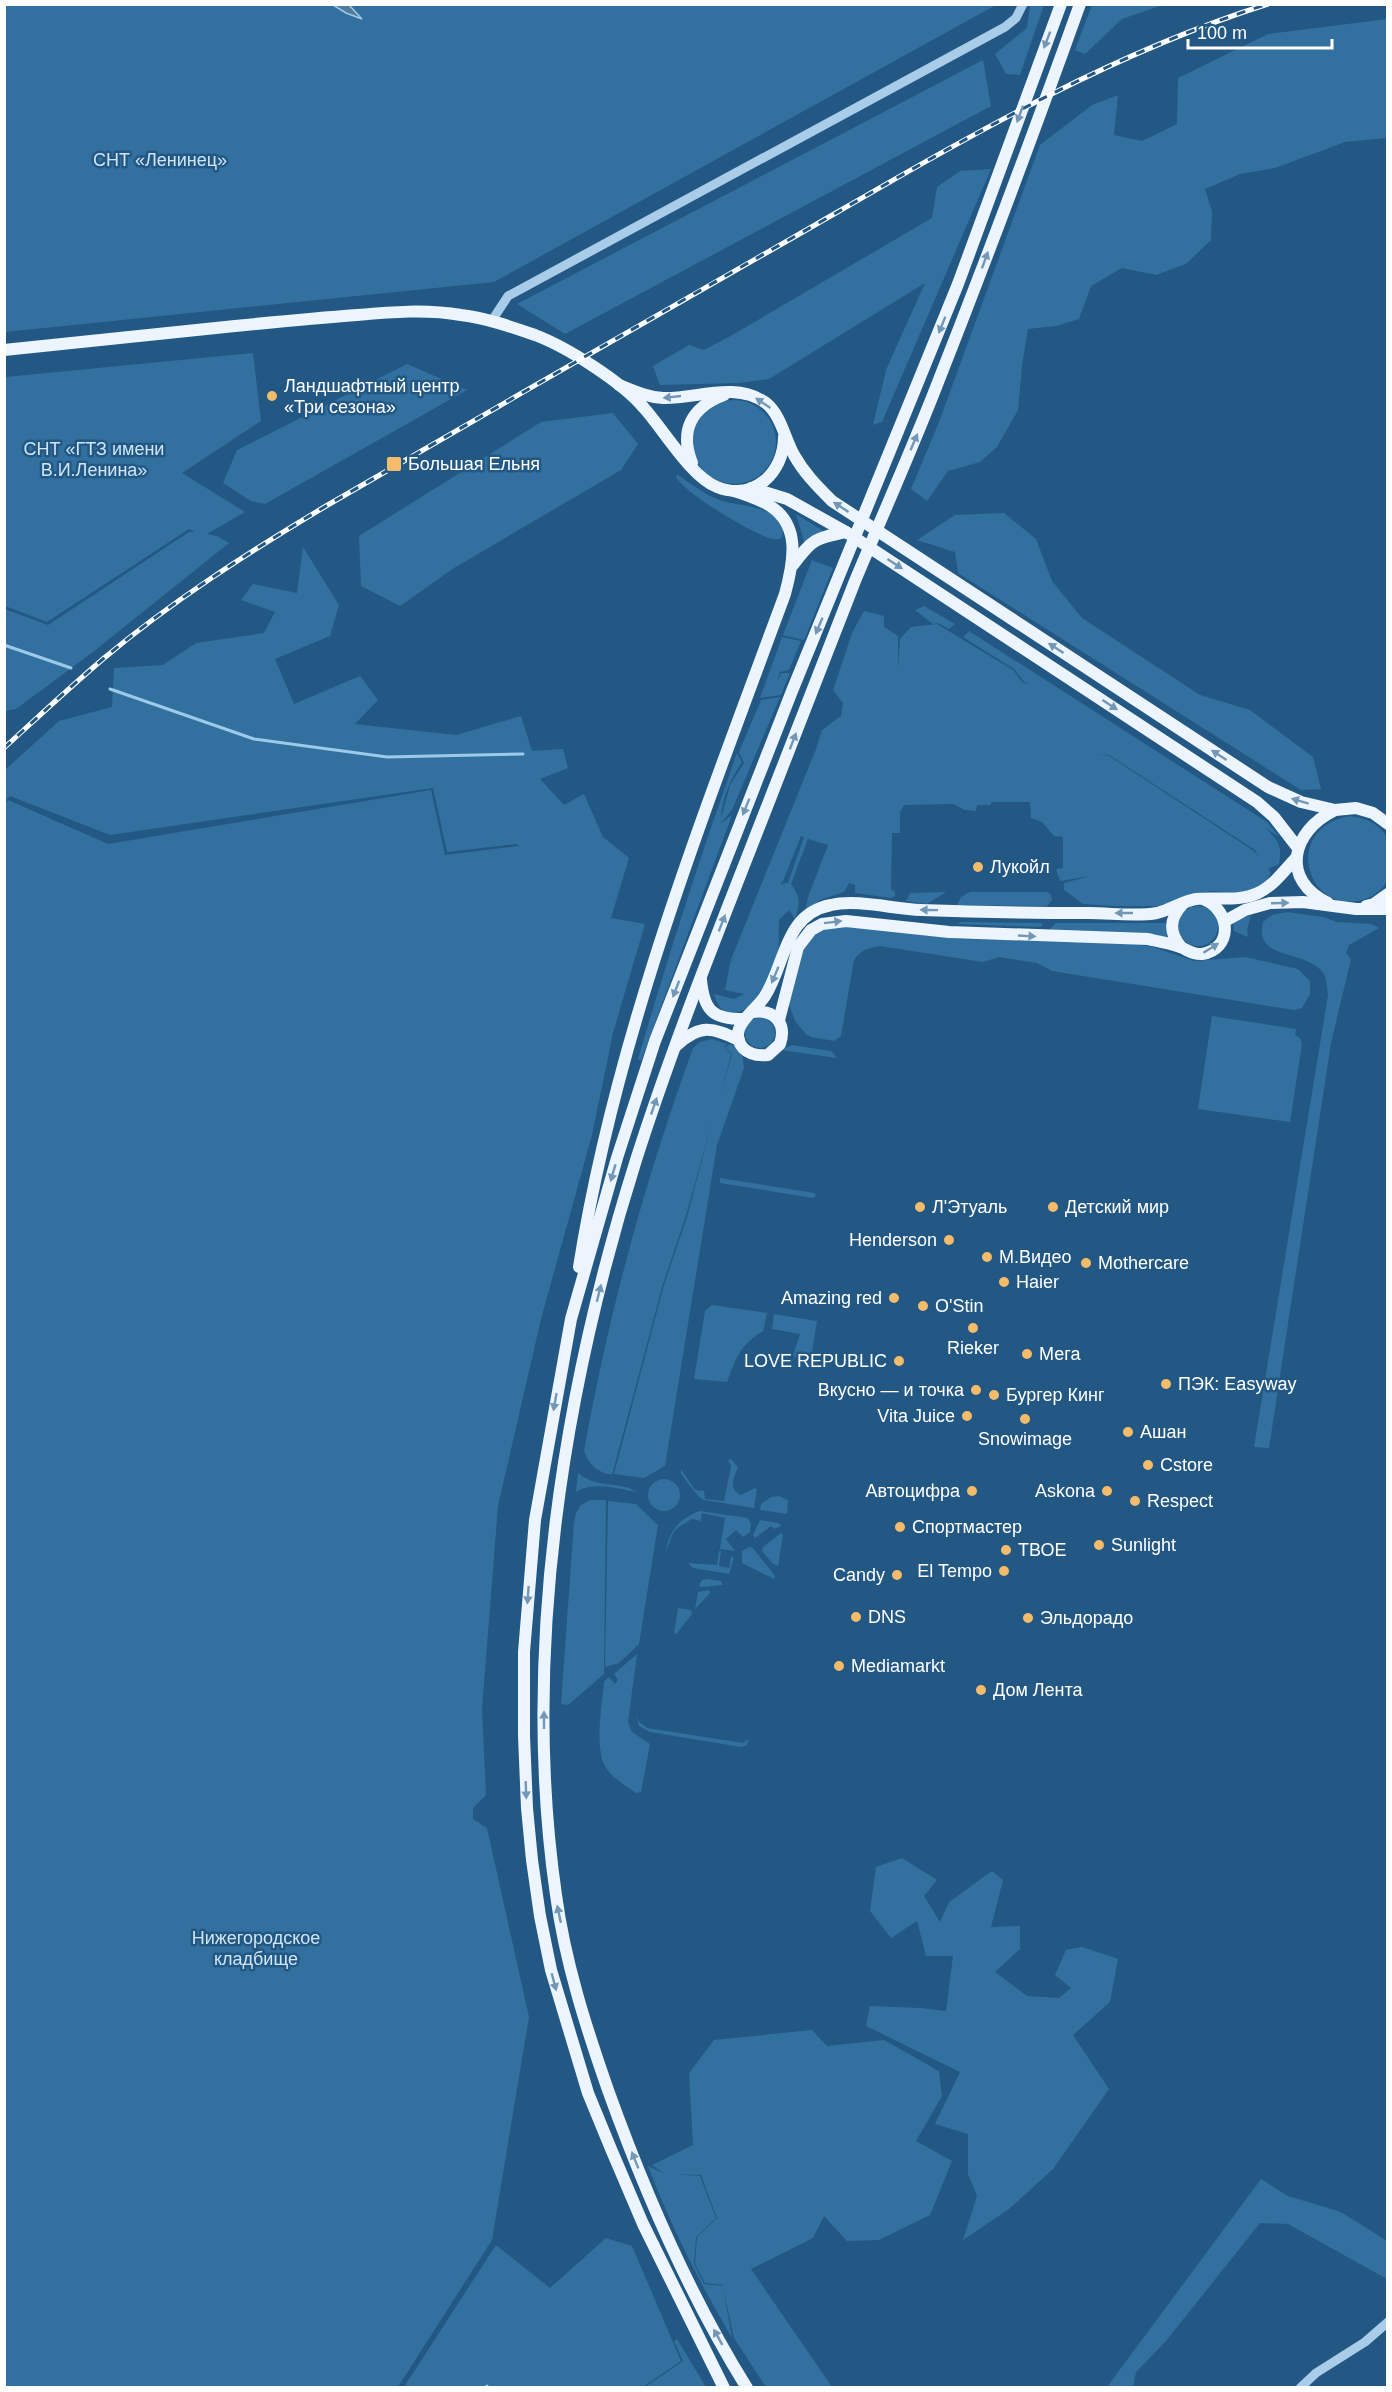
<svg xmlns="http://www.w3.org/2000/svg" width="1392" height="2392" viewBox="0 0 1392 2392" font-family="Helvetica,sans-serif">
<rect width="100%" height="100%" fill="#225883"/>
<!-- green -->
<g fill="#32719f" fill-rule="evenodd">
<polygon points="4,5 996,5 494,282 5,332"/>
<polygon points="1030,5 1044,5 1020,75 1006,74 995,54 1027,28"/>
<polygon points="1092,5 1092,4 1163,5 1122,19 1085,54 1075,50"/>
<polygon points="1387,19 1387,138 1345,142 1275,168 1240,174 1205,189 1212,212 1211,240 1186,264 1156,275 1122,268 1091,286 1079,319 1056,326 1028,329 1022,365 1018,410 997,447 980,462 948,471 927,501 911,489 939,422 1040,145 1092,105 1118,95 1114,135 1142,141 1177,124 1178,78 1268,34"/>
<polygon points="983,60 991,106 565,334 517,304"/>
<polygon points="991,169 882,422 873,425 886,370 925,283 769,379 738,383 660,385 653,366 689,345 704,350 734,334 932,218 937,187 960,171"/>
<polygon points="253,353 261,421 182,473 245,512 207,534 217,536 229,543 93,652 16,709 5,711 5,609 48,625 189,532 195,532 189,529 47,622 5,606 5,377"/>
<polygon points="407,364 467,390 265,504 251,501 223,483 237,450"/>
<circle cx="734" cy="442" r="42"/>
<polygon points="613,413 638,444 621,470 454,568 400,606 361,586 359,536 541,422"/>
<path d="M678 475C691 484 705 495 720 500 738 507 790 505 782 538 778 539 777 540 773 539 756 536 680 491 676 476Z"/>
<polygon points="1004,513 1036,539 1052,581 1082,618 1200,695 1250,710 1313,757 1321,789 1301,790 958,573 955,552 917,540 955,515"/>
<polygon points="796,514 825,532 805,545"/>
<polygon points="303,547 339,605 330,636 275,659 294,704 360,676 378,700 355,724 456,735 521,716 532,751 563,749 568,768 540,779 564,805 584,794 603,837 629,858 611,918 645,924 613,1033 592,1135 541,1319 498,1506 482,1709 486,1795 473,1808 473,1819 487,1828 529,2017 492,2240 398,2387 5,2387 5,804 8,800 108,844 431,790 445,855 519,846 517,844 447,852 433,788 110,835 10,796 5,801 5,770 59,721 112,707 114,668 163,665 196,643 264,633 275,612 241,600 253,584 297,593"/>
<polygon points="812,560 833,568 804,640 783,635"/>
<polygon points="924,606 955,624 949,629 938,623 933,624 915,610"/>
<path d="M864 611 884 616V627L898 636V669L900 639 911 627 937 624 1013 670 1023 683 1030 684 1024 682 1014 669 963 637 969 631 1267 822 1280 838 1265 827C1277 840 1283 845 1279 864L1268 869 1271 873 1265 884 1241 893 1210 891 1163 906H1116L1083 904 1064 890V883L1090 876 1060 881 1056 869 1063 868V837L1054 836 1042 822 1031 818 1030 802H991V805H977L976 811 965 810 953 804 904 805 900 812V833H892V835L891 889 895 892V896L891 898 855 893V885L849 883 844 892 820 900 805 912 808 897 828 845 805 838 808 839 791 884C801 898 800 904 795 919L789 910 779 920C778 937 781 959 773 975 763 997 727 1038 714 994L734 999 750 991 744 994 725 990 730 963 737 955 730 962 816 749 822 730 841 716 843 703 833 690 852 633ZM1099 754 1109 755 1255 850 1259 857 1254 851 1109 756ZM801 836 804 837 788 883 780 884 783 881Z"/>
<polygon points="782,637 801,641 789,670 780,672 777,683 781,673 790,673 781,695 760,698"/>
<path d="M780 697 732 810 720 824 732 815 641 1061 638 1059C668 956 701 854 737 753L742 762C730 781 722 797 721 819L730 785 744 763 739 752 761 700Z"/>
<path d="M1350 816C1366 818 1379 823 1387 838 1388 850 1391 867 1388 879 1385 887 1375 895 1368 898 1308 921 1279 828 1350 816Z"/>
<polygon points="946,892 927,904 906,901 910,893"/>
<polygon points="970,892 1047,892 1051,895 1052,900 1047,906 957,905 961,897"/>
<circle cx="1198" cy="926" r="20"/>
<path d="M1287 912 1323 917 1337 922 1371 924 1379 928 1349 945 1346 953 1351 959 1331 1043 1269 1448 1254 1447 1328 995C1327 989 1327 981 1325 976 1310 948 1253 963 1263 922L1272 915Z"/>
<polygon points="1251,916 1247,929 1248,937 1234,931 1233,923 1243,917"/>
<polygon points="961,922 1043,923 1041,927 957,924"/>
<polygon points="1056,923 1170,923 1170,940 1046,933"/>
<path d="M859 925 906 933 958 939 1118 942 1153 947 1194 961 1245 957 1298 969 1310 981V994L1302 1008 1294 1010 1052 971 1037 963 999 957 983 962 880 946C868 948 861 950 854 960L841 1036 834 1041 811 1037 806 1034 795 1021 788 1002 798 954 820 927Z"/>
<polygon points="1212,1016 1296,1029 1295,1035 1300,1038 1302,1044 1290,1122 1198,1109"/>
<circle cx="760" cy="1033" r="15"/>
<path d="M712 1039 727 1044 724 1047 731 1055 686 1215 663 1284 612 1475C597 1472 589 1465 584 1451 609 1311 645 1181 693 1048L700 1042Z"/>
<path d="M730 1044C742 1049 743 1056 744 1068L717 1145 665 1466 644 1478 614 1474 664 1285 687 1217 717 1103 732 1055 725 1047Z"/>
<polygon points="792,1045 831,1051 837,1058 781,1050"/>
<polygon points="720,1178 814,1193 816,1195 813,1198 720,1183"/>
<path d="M712 1305 767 1313 763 1331C740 1345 736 1358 727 1382L694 1379 705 1311Z"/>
<polygon points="774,1314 817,1321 809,1370 803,1360 793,1356 800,1334 772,1329"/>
<path d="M731 1459 738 1467C734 1478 728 1489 741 1495L755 1488 757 1490 754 1508 704 1500 698 1496 681 1474V1469L695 1490 704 1491 705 1499 724 1501 731 1466 728 1460Z"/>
<path d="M578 1473C597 1489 621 1481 637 1492 617 1489 593 1481 576 1492Z"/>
<circle cx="664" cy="1495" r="16"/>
<polygon points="779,1496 788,1500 787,1514 760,1510 761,1504 771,1497"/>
<polygon points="590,1500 606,1500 604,1674 568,1705 561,1704 574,1522 576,1513 581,1505"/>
<polygon points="608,1501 636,1504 658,1525 639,1644 619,1663 605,1667"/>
<path d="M700 1511 748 1518 751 1524 750 1532 743 1537 736 1530 726 1539 735 1551 720 1549 725 1518 702 1513 701 1521 692 1519C669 1532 675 1531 666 1551 669 1531 680 1518 700 1511Z"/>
<polygon points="760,1520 778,1523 781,1526 775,1529 771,1526 755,1538 753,1535"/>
<polygon points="781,1533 783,1535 778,1566 773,1564 762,1551 763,1547"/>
<polygon points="749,1547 753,1548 775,1576 774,1579 742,1563 742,1551"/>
<polygon points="719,1551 721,1551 719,1566 729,1568 731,1556 734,1558 729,1574 693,1568 688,1563 717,1565"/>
<polygon points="707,1579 721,1581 723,1585 701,1587 699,1585 702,1580"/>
<polygon points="709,1590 710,1593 695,1609 698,1592"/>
<polygon points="678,1608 691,1610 692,1614 677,1633 674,1634"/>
<path d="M637 1654 628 1722 632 1732 650 1744 641 1792 636 1793C626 1786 609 1776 604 1764 595 1743 602 1705 604 1682L609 1677 615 1684 618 1680 614 1674Z"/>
<polygon points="636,1714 639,1722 647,1728 743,1743 749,1739 746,1746 741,1747 650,1732 639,1726"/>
<polygon points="902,1858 937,1880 924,1896 940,1922 949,1902 992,1871 1003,1880 991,1927 1020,1926 1020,1949 995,1972 1027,1996 1059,1998 1071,1988 1055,1975 1066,1950 1082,1947 1118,1959 1110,2002 1073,2035 1109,2089 1053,2169 1009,2209 963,2240 977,2196 968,2174 968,2134 935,2124 960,2072 866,2026 870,2006 921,2008 946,2011 953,1956 926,1956 917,1921 891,1938 870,1911 876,1867"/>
<path d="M812 2030 827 2046 884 2040 939 2071 942 2096 916 2141 952 2161 930 2215 879 2240 847 2241 824 2216 813 2238 751 2269 832 2387H766L734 2338 723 2287 732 2338C699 2282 671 2226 648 2166L665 2174 652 2165 693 2145 689 2073 714 2040ZM674 2174 701 2175 717 2218 697 2237 695 2264 705 2283 723 2285V2286L704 2284 694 2264 696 2237 716 2218 700 2176Z"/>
<polygon points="1261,2179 1288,2196 1341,2212 1387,2241 1387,2279 1288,2224 1260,2223 1166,2341 1136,2372 1133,2387 1107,2387"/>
<polygon points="606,2238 632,2246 681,2361 643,2387 404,2387 496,2245 550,2288"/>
<polygon points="677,2339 706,2387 645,2387 683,2361 674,2341"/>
</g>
<!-- water -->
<polygon fill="#547c9a" stroke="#9dcae9" stroke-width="1.5" points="333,5 349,5 362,19 346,13"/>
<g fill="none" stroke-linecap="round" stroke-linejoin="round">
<!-- stream -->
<g stroke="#9dcae9" stroke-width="3">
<polyline points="4,645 71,668"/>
<polyline points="110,689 254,739 387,757 523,754"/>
<polyline points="486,2388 487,2386"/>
</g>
<!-- minor -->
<g stroke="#a9cde8" stroke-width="9">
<polyline points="491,322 508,296 1005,27 1016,18 1023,4"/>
<polyline points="1300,2388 1316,2373 1365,2342 1388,2322"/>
</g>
<!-- major -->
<g stroke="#ecf5fe" stroke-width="12">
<path d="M4 350C81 342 158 334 235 326 275 322 316 318 357 315 391 312 426 309 461 315 486 318 512 327 535 335 567 347 622 382 644 408 663 429 691 477 717 487 754 502 784 472 784 437"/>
<path d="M619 385C634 391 647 397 663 398 696 399 735 381 766 403 781 415 785 439 794 455 804 473 817 486 832 501L1268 787 1301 802 1335 810 1356 808 1373 813 1388 824"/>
<path d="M692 463C679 430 692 407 724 395"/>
<polyline points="751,488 787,499 846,532 1257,802 1274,817 1298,848"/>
<path d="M793 565C812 539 816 538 846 532"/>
<path d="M1328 903C1280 880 1291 831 1335 810"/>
<polyline points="1366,906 1374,904 1388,894"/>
<polyline points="1225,921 1245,910 1270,903 1303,902 1356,909 1388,909"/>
<path d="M1181 947C1169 933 1169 919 1182 905"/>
<path d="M701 980C704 1010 712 1019 743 1019"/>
<path d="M753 1012C774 1009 787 1023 780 1044L768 1055C759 1056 750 1055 743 1048 726 1027 756 1011 765 996 786 963 784 914 831 905 857 899 893 909 921 910 977 912 1033 913 1089 913 1111 913 1136 917 1157 913 1170 910 1183 901 1196 899 1216 897 1239 902 1258 893 1273 886 1285 870 1295 859"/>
<path d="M779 1020 798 947 811 930 822 924 846 921 949 932 1148 939C1159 942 1171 943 1180 947 1188 950 1193 955 1202 954 1233 949 1231 911 1205 900"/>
<path d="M677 1045C700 1024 712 1027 739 1040"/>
<path d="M579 1267C616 1034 704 814 785 594 794 561 802 522 765 503 755 498 744 494 734 491"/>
<polyline points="724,2388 643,2224 611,2149 588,2093 551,1970 540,1916 532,1860 527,1808 524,1736 524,1652 535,1520 571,1319 617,1158 655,1041 792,691 958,284 1061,4"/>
<path d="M747 2388C689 2295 645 2193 608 2090 586 2027 565 1962 556 1895 521 1654 563 1391 636 1160 677 1032 728 907 777 781 803 715 829 648 855 581 881 519 908 458 933 395 984 266 1033 135 1080 4"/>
</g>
<defs>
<path id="rail" d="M4 748C37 718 69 688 103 659 172 601 249 552 326 506 489 412 651 318 815 225 961 141 1106 55 1268 4"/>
</defs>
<!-- rail casing -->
<use href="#rail" stroke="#fff" stroke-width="5"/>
<!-- rail -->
<use href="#rail" stroke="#225883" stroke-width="3" stroke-dasharray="9" stroke-linecap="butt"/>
</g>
<!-- one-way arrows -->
<defs><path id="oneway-solid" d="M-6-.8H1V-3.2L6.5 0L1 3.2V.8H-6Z" transform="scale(1.5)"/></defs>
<g fill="#7397b4">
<use href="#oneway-solid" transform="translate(1047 40) rotate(111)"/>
<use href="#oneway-solid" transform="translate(1020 114) rotate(110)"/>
<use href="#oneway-solid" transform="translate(985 260) rotate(-70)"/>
<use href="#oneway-solid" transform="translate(942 325) rotate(112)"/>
<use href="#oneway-solid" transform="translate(672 397) rotate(174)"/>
<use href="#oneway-solid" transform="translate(763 403) rotate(-146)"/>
<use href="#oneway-solid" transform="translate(914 442) rotate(-67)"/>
<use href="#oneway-solid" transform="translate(841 507) rotate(-147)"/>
<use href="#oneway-solid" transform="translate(895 564) rotate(33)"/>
<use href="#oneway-solid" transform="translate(819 626) rotate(113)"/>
<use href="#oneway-solid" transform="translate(1056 648) rotate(-147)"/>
<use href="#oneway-solid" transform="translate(1110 705) rotate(33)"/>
<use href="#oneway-solid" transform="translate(793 741) rotate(-69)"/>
<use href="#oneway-solid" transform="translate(1219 755) rotate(-147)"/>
<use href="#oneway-solid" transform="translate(1300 801) rotate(-163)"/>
<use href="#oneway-solid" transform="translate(746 807) rotate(112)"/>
<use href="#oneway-solid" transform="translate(1280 903) rotate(-2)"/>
<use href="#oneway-solid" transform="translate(929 910) rotate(-179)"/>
<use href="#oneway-solid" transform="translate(1124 913) rotate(180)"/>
<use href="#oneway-solid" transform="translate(833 922) rotate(-7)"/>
<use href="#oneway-solid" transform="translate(722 923) rotate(-69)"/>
<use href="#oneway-solid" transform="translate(1027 936) rotate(3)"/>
<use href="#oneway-solid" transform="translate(1211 948) rotate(-32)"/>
<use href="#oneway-solid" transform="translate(775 975) rotate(113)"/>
<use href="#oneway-solid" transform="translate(676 989) rotate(111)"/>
<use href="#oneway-solid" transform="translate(654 1106) rotate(-71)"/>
<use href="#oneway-solid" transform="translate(613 1173) rotate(106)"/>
<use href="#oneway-solid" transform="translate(599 1293) rotate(-76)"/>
<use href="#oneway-solid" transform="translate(555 1402) rotate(100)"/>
<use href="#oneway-solid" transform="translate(528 1595) rotate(94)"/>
<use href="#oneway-solid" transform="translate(544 1720) rotate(-90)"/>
<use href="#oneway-solid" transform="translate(526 1790) rotate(88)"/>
<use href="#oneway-solid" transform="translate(559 1914) rotate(-102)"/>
<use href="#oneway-solid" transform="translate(554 1982) rotate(75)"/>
<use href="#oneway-solid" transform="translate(635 2160) rotate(-112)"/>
<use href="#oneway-solid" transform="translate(718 2337) rotate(-119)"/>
</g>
<!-- markers -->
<g fill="#f4bb6b" stroke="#225883" stroke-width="2">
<circle cx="272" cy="396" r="6"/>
<rect x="386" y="456" width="16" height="16" rx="3"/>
<circle cx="978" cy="867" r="6"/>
<circle cx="920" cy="1207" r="6"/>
<circle cx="1053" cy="1207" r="6"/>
<circle cx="949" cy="1240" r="6"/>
<circle cx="987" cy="1257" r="6"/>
<circle cx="1086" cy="1263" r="6"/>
<circle cx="1004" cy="1282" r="6"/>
<circle cx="894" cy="1298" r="6"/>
<circle cx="923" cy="1306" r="6"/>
<circle cx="973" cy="1328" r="6"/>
<circle cx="1027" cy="1354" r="6"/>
<circle cx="899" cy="1361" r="6"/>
<circle cx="1166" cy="1384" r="6"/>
<circle cx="976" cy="1390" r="6"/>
<circle cx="994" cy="1395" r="6"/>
<circle cx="967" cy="1416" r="6"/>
<circle cx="1025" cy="1419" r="6"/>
<circle cx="1128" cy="1432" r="6"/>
<circle cx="1148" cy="1465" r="6"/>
<circle cx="972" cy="1491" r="6"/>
<circle cx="1107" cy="1491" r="6"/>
<circle cx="1135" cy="1501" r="6"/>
<circle cx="900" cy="1527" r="6"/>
<circle cx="1099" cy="1545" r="6"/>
<circle cx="1006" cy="1550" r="6"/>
<circle cx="1004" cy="1571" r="6"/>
<circle cx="897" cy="1575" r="6"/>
<circle cx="856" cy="1617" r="6"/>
<circle cx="1028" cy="1618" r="6"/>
<circle cx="839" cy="1666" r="6"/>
<circle cx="981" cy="1690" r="6"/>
</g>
<g text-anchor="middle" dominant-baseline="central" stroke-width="5" stroke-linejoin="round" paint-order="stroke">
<!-- park labels -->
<g font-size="18" fill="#cde5f6" stroke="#225883">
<text x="160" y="160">СНТ «Ленинец»</text>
<text x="94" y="449">СНТ «ГТЗ имени<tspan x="94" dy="21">В.И.Ленина»</tspan></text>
<text x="256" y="1938">Нижегородское<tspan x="256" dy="21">кладбище</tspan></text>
</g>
<!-- poi labels -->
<g font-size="18" fill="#fff" stroke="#225883" text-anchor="start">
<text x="284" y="386">Ландшафтный центр<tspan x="284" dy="21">«Три сезона»</tspan></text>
<text x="408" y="464">Большая Ельня</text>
<text x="990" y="867">Лукойл</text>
<text x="932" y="1207">Л'Этуаль</text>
<text x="1065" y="1207">Детский мир</text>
<text x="937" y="1240" text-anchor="end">Henderson</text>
<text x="999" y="1257">М.Видео</text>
<text x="1098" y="1263">Mothercare</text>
<text x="1016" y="1282">Haier</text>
<text x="882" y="1298" text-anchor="end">Amazing red</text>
<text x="935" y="1306">O'Stin</text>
<text x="973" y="1348" text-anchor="middle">Rieker</text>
<text x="1039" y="1354">Мега</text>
<text x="887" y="1361" text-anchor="end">LOVE REPUBLIC</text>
<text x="1178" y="1384">ПЭК: Easyway</text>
<text x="964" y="1390" text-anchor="end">Вкусно — и точка</text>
<text x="1006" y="1395">Бургер Кинг</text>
<text x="955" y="1416" text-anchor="end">Vita Juice</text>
<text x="1140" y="1432">Ашан</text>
<text x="1025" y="1439" text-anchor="middle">Snowimage</text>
<text x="1160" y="1465">Cstore</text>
<text x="960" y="1491" text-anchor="end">Автоцифра</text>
<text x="1095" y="1491" text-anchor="end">Askona</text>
<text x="1147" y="1501">Respect</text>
<text x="912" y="1527">Спортмастер</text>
<text x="1111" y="1545">Sunlight</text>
<text x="1018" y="1550">ТВОЕ</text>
<text x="992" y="1571" text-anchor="end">El Tempo</text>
<text x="885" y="1575" text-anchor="end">Candy</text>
<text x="868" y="1617">DNS</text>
<text x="1040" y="1618">Эльдорадо</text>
<text x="851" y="1666">Mediamarkt</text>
<text x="993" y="1690">Дом Лента</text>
</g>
</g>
<!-- border -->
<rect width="1392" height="2392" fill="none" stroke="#ffffff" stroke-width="12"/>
<!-- scale -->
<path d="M1188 39v9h144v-9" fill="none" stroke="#ffffff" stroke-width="3"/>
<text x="1197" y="39" font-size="18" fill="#ffffff" stroke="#225883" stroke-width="4.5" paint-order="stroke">100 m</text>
</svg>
